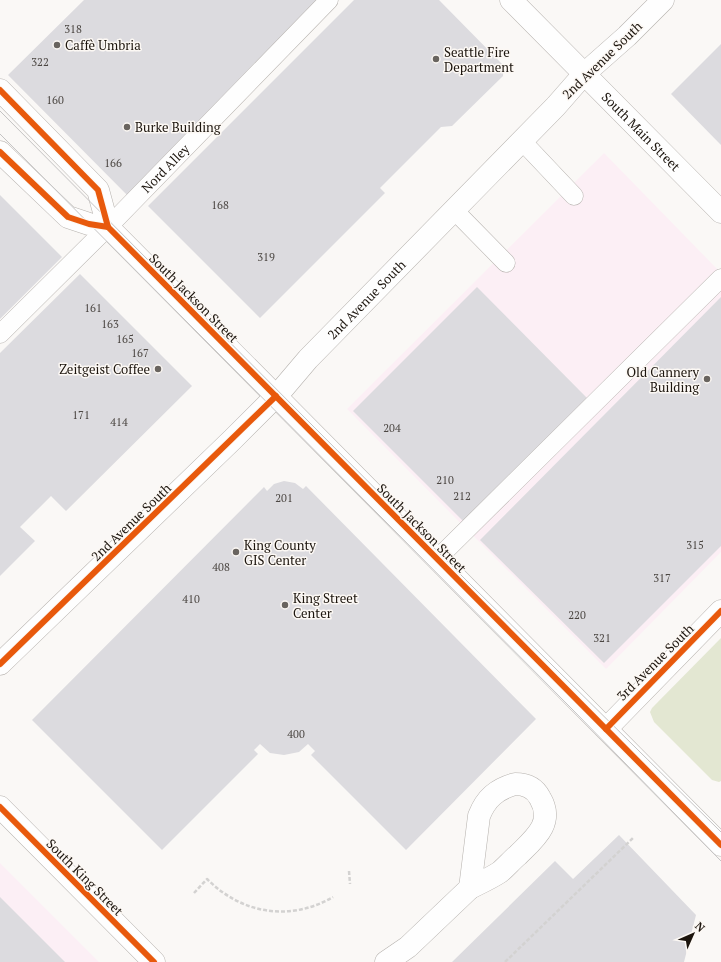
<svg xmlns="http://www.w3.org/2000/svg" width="721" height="962" viewBox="0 0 721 962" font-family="'PT Serif',serif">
<rect width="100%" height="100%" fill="#faf8f6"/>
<!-- commercial -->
<g fill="#fceff5">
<polygon points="604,153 721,273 721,552 606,669 347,409"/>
<polygon points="0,863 99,962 0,962"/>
</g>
<!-- green -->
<polygon fill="#e3e7d2" points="721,638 721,781 719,782 712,780 654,722 650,712 652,708"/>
<!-- building -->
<g fill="#dcdbdf">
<polygon points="84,0 322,0 142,179 145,182 129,197 8,75"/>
<polygon points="354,0 439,0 503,65 503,76 452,126 441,127 380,188 385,193 260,318 148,206"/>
<polygon points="721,44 721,145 671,94"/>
<polygon points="0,195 62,257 0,319"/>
<polygon points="80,274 192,386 66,511 51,496 20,527 35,541 0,576 0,353"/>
<polygon points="477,287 588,399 464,522 353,411"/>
<polygon points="721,297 721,546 604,663 480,540"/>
<polygon points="284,481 295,483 303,489 306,486 536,719 406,850 311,755 315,751 308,744 299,752 284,755 270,753 260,744 254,750 258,754 162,850 32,720 264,487 267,491 274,484"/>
<polygon points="619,835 696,915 684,962 452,962 555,861 573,879"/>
<polygon points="0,897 65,962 0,962"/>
</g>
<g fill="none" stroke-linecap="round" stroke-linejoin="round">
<defs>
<g id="service">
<polyline points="522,141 574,196"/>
<polyline points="454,210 506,263"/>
<path id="s1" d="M0 334 111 224 329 0"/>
<polyline points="437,559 721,278"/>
</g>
<g id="minor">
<polyline points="584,74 627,36 663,0"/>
<path d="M515 784C526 784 535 788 540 798 555 823 534 839 518 855 512 860 506 867 500 872 491 878 480 883 470 888L479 816C486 798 497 789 515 784Z"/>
<polyline points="0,807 154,962"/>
<polyline points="386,962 408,947 470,888"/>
</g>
<g id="tertiary">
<path id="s2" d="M511 0 721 212"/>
<path id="s3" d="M0 664 233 439 280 392 308 359 556 106 584 74"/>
<polyline points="606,729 721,611"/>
</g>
<g id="secondary">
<polyline points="0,90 98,190 108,227 721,845"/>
<polyline points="0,152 68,217 89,224 108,227"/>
</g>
</defs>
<!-- service casing -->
<use href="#service" stroke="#b6b2ae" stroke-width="19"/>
<!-- minor casing -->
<use href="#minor" stroke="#b6b2ae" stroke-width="23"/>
<!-- tertiary casing -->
<use href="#tertiary" stroke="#b6b2ae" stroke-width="23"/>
<!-- secondary casing -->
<use href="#secondary" stroke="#b6b2ae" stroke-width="23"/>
<!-- path -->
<g stroke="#d3d2d1" stroke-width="2.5" stroke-dasharray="4 2" stroke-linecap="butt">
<polyline points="349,871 350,884"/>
<path d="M194 893 207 879C242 914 290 922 333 897"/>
<polyline points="505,962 633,838"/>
</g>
<!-- service -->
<use href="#service" stroke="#fefefe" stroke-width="18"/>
<!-- minor -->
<use href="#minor" stroke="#fefefe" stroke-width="22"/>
<!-- tertiary -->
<use href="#tertiary" stroke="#fefefe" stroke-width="22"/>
<!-- secondary -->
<use href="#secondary" stroke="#fefefe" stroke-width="22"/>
<!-- tram -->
<g stroke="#c4c3c3" stroke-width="1">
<polyline points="0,111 470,584 721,832"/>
<polyline points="0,134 572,709 721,861"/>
</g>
<defs>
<g id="cycleway">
<polyline points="0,90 98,190 108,227 721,845"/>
<polyline points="0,152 68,217 89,224 108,227"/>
<polyline points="0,664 276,396"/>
<polyline points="606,729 721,611"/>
<polyline points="0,807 154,962"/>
</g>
</defs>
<!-- cycleway casing -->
<use href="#cycleway" stroke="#fcf8f4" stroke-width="8"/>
<!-- cycleway -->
<use href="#cycleway" stroke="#e8590c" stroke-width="6"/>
</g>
<!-- markers -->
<g fill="#69645f" stroke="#fcf8f4" stroke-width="1.5">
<circle cx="57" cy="45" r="4"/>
<circle cx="436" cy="59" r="4"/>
<circle cx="127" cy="127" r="4"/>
<circle cx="158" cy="369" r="4"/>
<circle cx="707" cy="379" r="4"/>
<circle cx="236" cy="552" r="4"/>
<circle cx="285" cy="605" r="4"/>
</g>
<g text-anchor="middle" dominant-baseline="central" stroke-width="3" stroke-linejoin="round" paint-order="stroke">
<!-- number labels -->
<g font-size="11" fill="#4b4642">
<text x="73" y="29">318</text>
<text x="40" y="62">322</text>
<text x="55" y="100">160</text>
<text x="113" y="163">166</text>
<text x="220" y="205">168</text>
<text x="266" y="257">319</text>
<text x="93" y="308">161</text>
<text x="110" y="324">163</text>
<text x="125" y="339">165</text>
<text x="140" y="353">167</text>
<text x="81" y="415">171</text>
<text x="119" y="422">414</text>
<text x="392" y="428">204</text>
<text x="445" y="480">210</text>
<text x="462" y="496">212</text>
<text x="284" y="498">201</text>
<text x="695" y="545">315</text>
<text x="221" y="567">408</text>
<text x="662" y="578">317</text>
<text x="191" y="599">410</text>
<text x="577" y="615">220</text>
<text x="602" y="638">321</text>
<text x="296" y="734">400</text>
</g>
<!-- poi labels -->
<g font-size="13" fill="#1b140d" stroke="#fcf8f4" text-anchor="start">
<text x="65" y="45">Caffè Umbria</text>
<text x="444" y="52">Seattle Fire<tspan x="444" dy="15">Department</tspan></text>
<text x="135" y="127">Burke Building</text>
<text x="150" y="369" text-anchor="end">Zeitgeist Coffee</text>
<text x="699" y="372" text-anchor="end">Old Cannery<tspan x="699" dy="15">Building</tspan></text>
<text x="244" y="545">King County<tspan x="244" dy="15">GIS Center</tspan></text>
<text x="293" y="598">King Street<tspan x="293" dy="15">Center</tspan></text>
</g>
<!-- street labels -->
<g font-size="13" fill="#1b140d" stroke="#fcf8f4">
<text transform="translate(602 60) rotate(-44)">2nd Avenue South</text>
<text stroke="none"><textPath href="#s2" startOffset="185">South Main Street</textPath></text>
<text stroke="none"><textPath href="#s1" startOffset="234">Nord Alley</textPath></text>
<text transform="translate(194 298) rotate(45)">South Jackson Street</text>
<text stroke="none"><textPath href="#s3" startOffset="517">2nd Avenue South</textPath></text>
<text transform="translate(131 522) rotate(-44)">2nd Avenue South</text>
<text transform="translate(422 528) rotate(45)">South Jackson Street</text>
<text transform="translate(655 662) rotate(-45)">3rd Avenue South</text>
<text transform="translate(85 877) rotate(45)">South King Street</text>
</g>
</g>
<!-- north arrow -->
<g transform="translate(693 934) rotate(45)" stroke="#fcf8f4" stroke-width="3" paint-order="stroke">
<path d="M0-3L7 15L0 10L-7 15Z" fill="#1b140d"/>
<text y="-6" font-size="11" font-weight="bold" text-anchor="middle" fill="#1b140d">N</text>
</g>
</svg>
